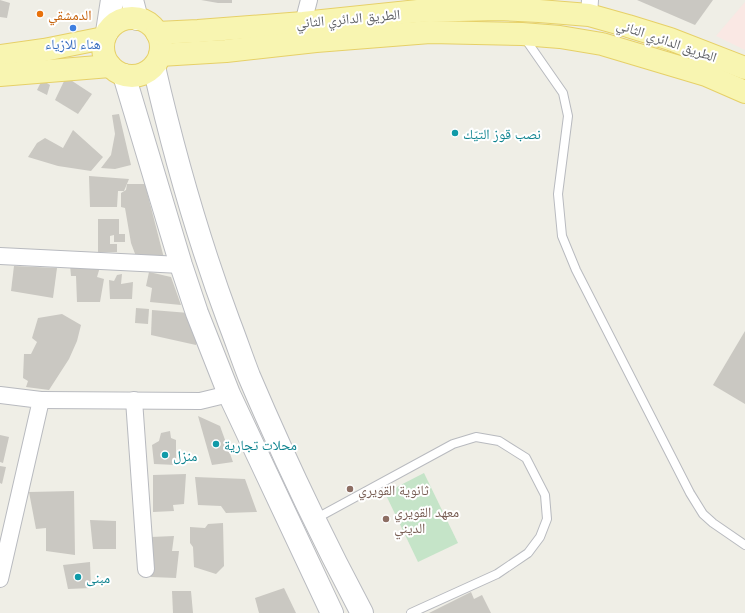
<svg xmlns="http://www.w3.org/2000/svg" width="745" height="613" viewBox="0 0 745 613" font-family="'Open Sans','Noto Naskh Arabic',sans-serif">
<rect width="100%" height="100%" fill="#efeee6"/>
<!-- medical -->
<polygon fill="#fae8e4" points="745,2 745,50 716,36"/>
<!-- green -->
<polygon fill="#c5e4c8" points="424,473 458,543 418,562 385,493"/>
<!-- building -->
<g fill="#cac8c2">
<polygon points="0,0 10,3 7,18 0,17"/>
<polygon points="201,0 232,0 232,3 218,3"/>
<polygon points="637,0 713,0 695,25"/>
<polygon points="66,77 92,94 78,114 55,100"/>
<polygon points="42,80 50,85 47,95 37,90"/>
<polygon points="119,114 131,165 115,169 101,168 111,155 115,134 112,115"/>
<polygon points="73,130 103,157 91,171 58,166 28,157 37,143 45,138 63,148"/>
<polygon points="89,176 129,179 124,191 118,191 117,207 90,207"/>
<polygon points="127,184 145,184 165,262 137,259 131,243 125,208 121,207 121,193 126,190"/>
<polygon points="98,219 119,219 119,234 125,234 125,242 114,242 114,235 110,236 110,244 117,244 117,252 98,252"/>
<polygon points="70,265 100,267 97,277 104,279 100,302 77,302 76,276 71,276"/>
<polygon points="14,266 57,268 53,298 11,291"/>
<polygon points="149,272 171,277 181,305 150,302 152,288 146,286"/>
<polygon points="122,274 121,284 133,282 132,299 110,299 109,280 114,281 117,275"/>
<polygon points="136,308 149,309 148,324 135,323"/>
<polygon points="152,310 189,313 197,335 196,345 151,335"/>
<polygon points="62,314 81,325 77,341 69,359 49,390 26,387 28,381 23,378 24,354 31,354 37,342 32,338 38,318"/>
<polygon points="745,331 745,404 713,385"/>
<polygon points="198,416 220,426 233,462 212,465"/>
<polygon points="170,431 171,438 176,440 176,465 154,464 152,445 159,441 161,433"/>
<polygon points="0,435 9,437 3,463 0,462"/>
<polygon points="0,466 6,467 2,484 0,483"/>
<polygon points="186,474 184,504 173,505 174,511 153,512 153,475"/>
<polygon points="195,477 245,479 257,512 226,513 221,506 198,505"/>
<polygon points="74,491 75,555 46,551 46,528 36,529 29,492"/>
<polygon points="90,520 116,521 116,549 93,549"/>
<polygon points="223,523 224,566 216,574 194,567 193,547 190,543 190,527 205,528 208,524"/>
<polygon points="174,536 172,551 179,551 176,578 151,577 151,537"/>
<polygon points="90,562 91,588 68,589 63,565"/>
<polygon points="284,588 296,613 259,613 255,598"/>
<polygon points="172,591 191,591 193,613 173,613"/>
<polygon points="471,592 474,599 482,595 491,613 429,613"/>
</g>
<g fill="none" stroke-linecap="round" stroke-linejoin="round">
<defs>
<g id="lane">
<polyline points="524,37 563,93 568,116 558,194 562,236 576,270 690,493 703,514 713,523 745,545"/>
<polyline points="315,519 453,444 476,437 499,441 526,458 545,495 547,519 540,537 528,553 497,574 411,613"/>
</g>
<g id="street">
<polyline points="589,15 590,0"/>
<polyline points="303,23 309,0"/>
<polyline points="0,256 181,265"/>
<polyline points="0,395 41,400 0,579"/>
<polyline points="41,400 200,401 229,394"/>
<polyline points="134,400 146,569"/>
</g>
<g id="secondary">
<polyline points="132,0 137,19"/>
<polyline points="107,32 112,0"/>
<path d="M154 67C174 154 198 239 229 322 236 340 242 358 249 376 283 456 321 536 362 613"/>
<polyline points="124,75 181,265 197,313 229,394 332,613"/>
</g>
<g id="primary">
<circle cx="132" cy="47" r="29"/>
<polyline points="157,33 198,31 303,23 418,11 498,9 539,11 589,15 628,26 670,39 745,68"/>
<polyline points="160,55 226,51 316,41 430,32 522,34 560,37 602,44 706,75 745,92"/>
<polyline points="0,56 44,50 104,38"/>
<polyline points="0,75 110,66"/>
</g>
</defs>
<!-- lane casing -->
<use href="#lane" stroke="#b8babf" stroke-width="10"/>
<!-- street casing -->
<use href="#street" stroke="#b8babf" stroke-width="18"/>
<!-- secondary casing -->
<use href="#secondary" stroke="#b9bbc0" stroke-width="24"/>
<!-- primary casing -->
<use href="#primary" stroke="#e6d068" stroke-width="24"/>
<!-- lane -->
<use href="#lane" stroke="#fff" stroke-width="8"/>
<!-- street -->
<use href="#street" stroke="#fff" stroke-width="16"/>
<!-- secondary -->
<use href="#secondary" stroke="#fff" stroke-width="22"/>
<!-- primary -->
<use href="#primary" stroke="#f8f5b1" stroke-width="22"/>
</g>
<!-- markers -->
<circle fill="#e8710a" stroke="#fff" stroke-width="1.5" cx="40" cy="14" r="4"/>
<circle fill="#3f7fe0" stroke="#fff" stroke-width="1.5" cx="73" cy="28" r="4"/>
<g fill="#0f9aa8" stroke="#fff" stroke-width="1.5">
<circle cx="455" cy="133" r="4"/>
<circle cx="216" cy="444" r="4"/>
<circle cx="165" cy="455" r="4"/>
<circle cx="78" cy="577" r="4"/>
</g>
<g fill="#8d6e63" stroke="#fff" stroke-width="1.5">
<circle cx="350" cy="489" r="4"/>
<circle cx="386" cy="519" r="4"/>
</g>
<g text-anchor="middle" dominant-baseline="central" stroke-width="4" stroke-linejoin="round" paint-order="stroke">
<!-- food labels -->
<g font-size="14" fill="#c56008" stroke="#fff" text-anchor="start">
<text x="48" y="14">الدمشقي</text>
</g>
<!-- street labels -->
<g font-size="14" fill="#5e6065" stroke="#fff">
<text transform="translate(348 18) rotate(-5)">الطريق الدائري الثاني</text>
<text transform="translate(667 40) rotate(19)">الطريق الدائري الثاني</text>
</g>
<!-- shop labels -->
<g font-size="14" fill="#366cbe" stroke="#fff">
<text x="73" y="43">هناء للازياء</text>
</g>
<!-- culture labels -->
<g font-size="14" fill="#0d838f" stroke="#fff" text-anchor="start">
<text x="463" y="133">نصب قوز التيّك</text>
<text x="224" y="444">محلات تجارية</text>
<text x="173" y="455">منزل</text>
<text x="86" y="577">مبنى</text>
</g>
<!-- education labels -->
<g font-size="14" fill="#785e54" stroke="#fff" text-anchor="start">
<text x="358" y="489">ثانوية القويري</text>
<text x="394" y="511">معهد القويري<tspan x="394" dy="16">الديني</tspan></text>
</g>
</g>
</svg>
